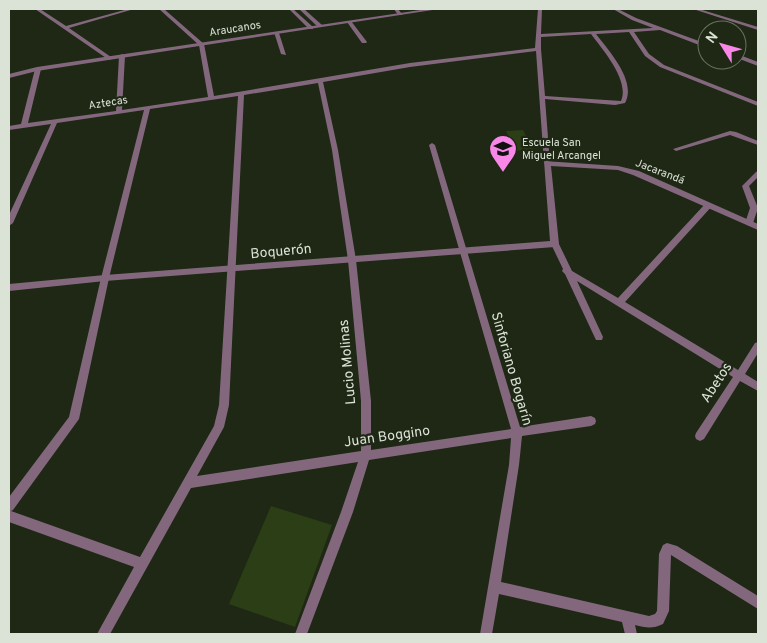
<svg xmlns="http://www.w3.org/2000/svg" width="767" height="643" viewBox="0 0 767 643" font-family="Overpass,sans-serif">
<rect width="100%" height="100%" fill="#1e2815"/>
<!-- green -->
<g fill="#2b3e16">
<polygon points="523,130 533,149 516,151 506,131"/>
<polygon points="271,506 332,525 295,627 229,604"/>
</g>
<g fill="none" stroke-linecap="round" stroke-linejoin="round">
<!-- minor -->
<g fill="#83687d" fill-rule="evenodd">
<polygon points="35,9 40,9 66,26 128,9 134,9 69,28 111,57 111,59 109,60"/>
<path d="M159 9H164L204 44 214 96 410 63 535 48 538 9H542L541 34 653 28 632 20 613 9H618L636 18 707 44V48L660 30 634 32 649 54 664 65 758 102V106L660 67 645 56 629 32 596 34C609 51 637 81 625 103L615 105 545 99 550 163 547 165 544 163 536 51 410 67 323 82 338 150 356 260 371 401V450L511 429 429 145 432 143 435 145 520 427 591 416 595 418 596 421 595 424 591 426 522 436 519 465 501 582 649 616 655 614 657 611 659 554 663 545 667 543 677 546 758 596V609L671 555 669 611 663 624C653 629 646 628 635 625L637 634H625L622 622 499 594 492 634H480L509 465 511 438 369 460 353 512 307 634H295L341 512 358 462 191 488 110 634H97L134 567 9 522V497L69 417 101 278 144 110 57 123 13 223 9 226V215L51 124 9 130V126L21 124 35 69 38 67 41 69 28 123 116 111 119 56 122 54 125 56 122 110 208 97 199 45ZM591 34C603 50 630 81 621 101L545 96 541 49V37ZM318 83 332 150 348 260 361 401V451L197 476 224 427 229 405 244 95ZM238 96 219 405 214 426 140 557 11 511 13 510 79 419 109 278 150 109Z"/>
<polygon points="289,9 293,9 313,27 313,29 309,29"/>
<polygon points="299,9 304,9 322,25 322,27 318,27"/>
<polygon points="394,9 398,9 402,14 402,15 398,15"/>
<polygon points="693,9 699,9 758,27 758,30"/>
<polygon points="347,21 351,21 367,42 366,43 362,43 347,22"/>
<polygon points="274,32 279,33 286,55 281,54"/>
<polygon points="737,54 758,62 758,66 737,58"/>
<polygon points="730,131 736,132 758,141 758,145 730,135 676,151 673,149"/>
<polygon points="758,171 758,177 749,186 758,208 753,223 749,226 745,223 750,208 742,186 756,172"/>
<polygon points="706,203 709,203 713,205 625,302 738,370 755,343 758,342 758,353 745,374 758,382 758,391 740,381 704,439 700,441 696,439 695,436 696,433 733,377 577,281 603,337 602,340 596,340 565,274 562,271 563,269 551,244 552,242 558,242 572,271 618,298"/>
</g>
<!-- tertiary -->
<g fill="#83687d" fill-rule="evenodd">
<polygon points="427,9 439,9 37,71 9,78 9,74 37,67"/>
<polygon points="544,161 618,166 639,171 758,224 758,230 633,175 618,170 551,166 559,244 555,247 105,281 9,291 9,284 105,275 550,241"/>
</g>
</g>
<!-- icons -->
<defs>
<symbol id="school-pin" viewBox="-11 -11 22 30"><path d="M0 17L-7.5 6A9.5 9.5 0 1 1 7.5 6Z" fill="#f987e8" stroke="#1e2815"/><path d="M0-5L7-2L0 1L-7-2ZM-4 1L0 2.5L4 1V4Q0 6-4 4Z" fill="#111"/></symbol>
</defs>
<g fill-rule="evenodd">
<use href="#school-pin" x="487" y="133" width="32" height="43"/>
</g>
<g text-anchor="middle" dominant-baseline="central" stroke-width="4.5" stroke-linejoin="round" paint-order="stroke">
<!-- far-street labels -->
<g font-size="11" fill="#dbe2d6" stroke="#1e2815">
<text transform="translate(235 29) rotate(-9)">Araucanos</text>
<text transform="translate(108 103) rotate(-9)">Aztecas</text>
<text transform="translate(660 172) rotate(21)">Jacarandá</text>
</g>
<!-- far-poi labels -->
<g font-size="11" fill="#dbe2d6" stroke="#1e2815" text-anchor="start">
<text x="522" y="143">Escuela San<tspan x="522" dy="13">Miguel Arcangel</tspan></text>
</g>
<!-- street labels -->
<g font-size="14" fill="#dbe2d6" stroke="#1e2815">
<text transform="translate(281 252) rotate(-5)">Boquerón</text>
<text transform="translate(348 362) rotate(-95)">Lucio Molinas</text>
<text transform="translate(511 369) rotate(74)">Sinforiano Bogarín</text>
<text transform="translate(717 383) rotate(-57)">Abetos</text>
<text transform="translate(387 437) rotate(-8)">Juan Boggino</text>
</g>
</g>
<!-- border -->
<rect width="767" height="643" fill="none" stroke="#dbe2d6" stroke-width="20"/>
<!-- north arrow -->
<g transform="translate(722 45) rotate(307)"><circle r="24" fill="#1e2815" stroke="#6a7262"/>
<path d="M0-4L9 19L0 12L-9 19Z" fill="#f987e8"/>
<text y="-8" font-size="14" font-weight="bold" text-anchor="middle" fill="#dbe2d6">N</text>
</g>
</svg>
